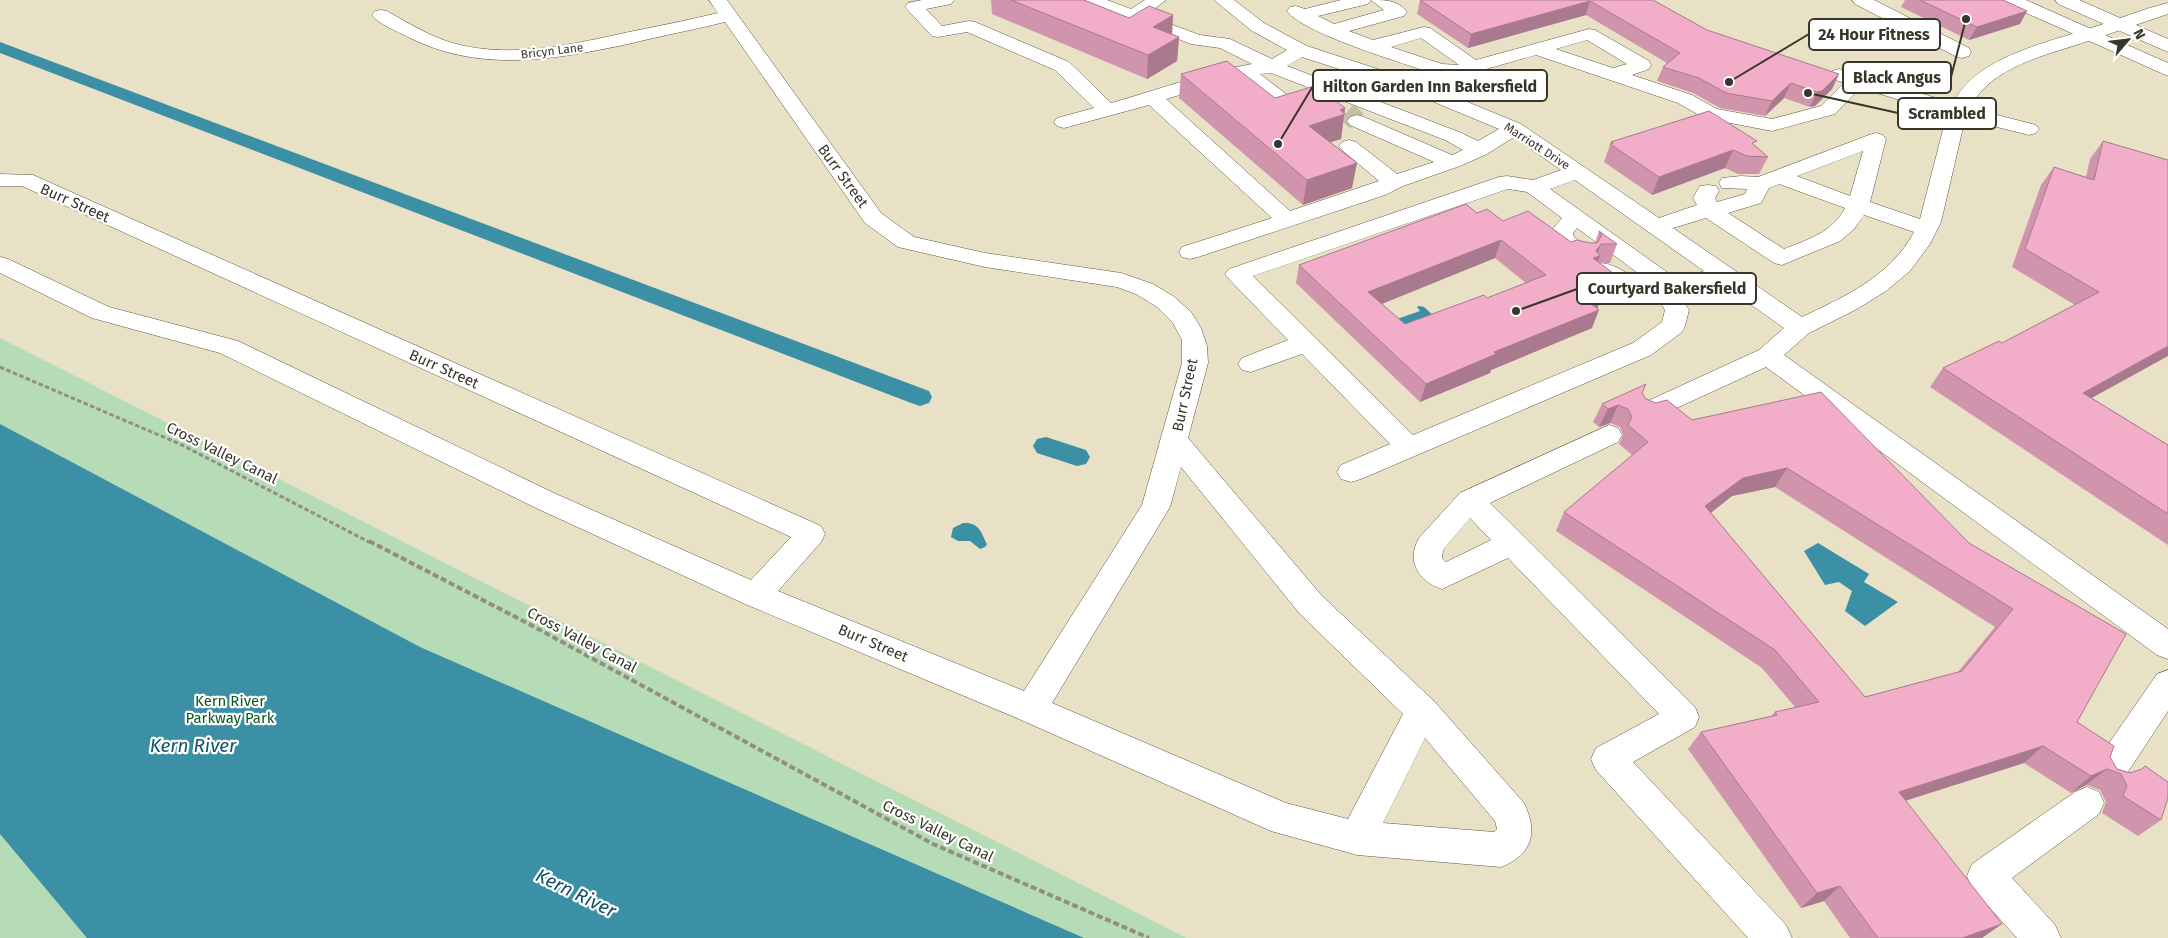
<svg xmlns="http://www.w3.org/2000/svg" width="2168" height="938" viewBox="0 0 2168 938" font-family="'Fira Sans',sans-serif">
<rect width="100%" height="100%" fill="#e9e1c6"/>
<!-- green -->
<polygon fill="#b5dcb7" points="0,338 1187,938 0,938"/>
<!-- water -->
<g fill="#3c90a6">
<polygon points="1419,306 1424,307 1436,318 1416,331 1397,319 1420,311 1417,307"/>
<polygon points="0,424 420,647 1084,938 87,938 0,834"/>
<path d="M963 523C979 522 981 532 987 544L985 547 980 549 970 541H958L951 537 953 528Z"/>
<polygon points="1818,543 1869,574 1864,582 1898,602 1865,626 1845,611 1852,591 1839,582 1825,585 1804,551"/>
</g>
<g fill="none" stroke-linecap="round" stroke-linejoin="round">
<!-- canal -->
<g fill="#3c90a6" fill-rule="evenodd">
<polygon points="0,42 929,391 932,397 929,403 920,406 911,403 0,53"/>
<polygon points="1046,437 1086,450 1090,457 1086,464 1077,466 1037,453 1033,446 1037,439"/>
</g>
<!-- minor-tunnel -->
<polyline stroke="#c6bfa7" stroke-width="20" stroke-dasharray="20 10" stroke-linecap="butt" points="1347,112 1357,121"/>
<defs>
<g id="minor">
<path d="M709 0H727L881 213 914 237 985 253 1121 273 1153 284 1173 296 1191 312 1201 328 1207 346 1208 363 1188 438 1322 596 1434 701 1524 803C1538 832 1533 854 1501 867L1357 855 1271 831 1019 719 745 604 536 508 220 353 92 318 0 273V257L8 259 109 307 238 341 556 494 751 580 791 537 22 186H0V174L33 175 821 526 825 534 821 542 778 591 1024 691 1142 505 1182 363V340L1173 323 1157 307 1136 294 1117 287 985 267 898 247 865 223 725 22C693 30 660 36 628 44 553 60 479 73 408 37 397 31 379 25 372 15L375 11 381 10 387 11C410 24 434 39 460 45 516 58 574 44 629 32 659 26 689 20 718 13ZM1181 467 1300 614 1403 714 1348 819 1286 803 1052 703 1170 507ZM1425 738 1495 821 1497 829 1494 832 1383 823Z"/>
<path d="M922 0H954L951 4 926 9 942 26 969 21 975 22 1069 62 1111 103C1158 90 1205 72 1252 64L1220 48 1191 44 1145 26 1142 31 1136 32 1130 31 1124 19 1085 4 1082 0H1107L1131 9 1145 0H1166L1146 15 1200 35 1230 39 1272 59 1287 50 1252 31 1214 0H1234L1264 23 1307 46 1414 81 1426 71C1399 62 1301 32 1287 11L1290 7 1296 6 1305 9 1341 0H1371L1368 4 1318 16 1334 24 1384 10 1371 0C1385 0 1398 0 1407 12L1404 16 1349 31 1373 40 1424 27 1430 28 1476 60 1589 29 1595 30 1649 61 1651 65 1649 69 1632 75 1692 95 1717 109 1772 119 1821 106 1844 83 1832 79 1830 75 1832 71 1839 69 1953 103C1976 57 2046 43 2091 28 2117 20 2142 9 2168 3V14C2141 23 2115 32 2088 41 2048 55 1990 66 1970 108L2036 125 2039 129 2036 133 2029 135 1965 119 1941 222 1930 244 1910 271 1886 291 1857 309 1809 333 1784 355 2168 629V659L2157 655 1766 367 1657 417 1648 420 1639 417 1635 411 1639 405 1759 350 1784 328 1719 282 1679 295 1689 310 1685 326 1682 332 1651 355 1361 479 1351 482 1341 479 1337 472 1341 465 1390 444 1302 354 1251 372 1242 370 1238 364 1242 358 1288 340 1229 279 1225 274 1229 269 1499 177 1507 176 1533 180 1561 170 1514 137 1487 154 1460 166 1403 186 1385 195 1198 257 1190 259 1182 257 1179 252 1182 247 1272 218 1149 105 1064 128 1057 126 1054 122 1057 118 1094 108 1055 70 967 32 938 37 932 36 905 7 908 3ZM1421 38 1459 65 1442 64 1391 47ZM1587 40 1627 64 1613 68 1556 49ZM1536 55 1678 103 1704 118 1772 131 1835 114 1860 88 1947 114 1920 219 1870 202 1886 139 1883 135 1876 133 1869 135 1758 177 1741 176 1722 178 1719 183 1722 188 1747 189 1745 194 1717 202 1715 198 1719 191 1716 186 1708 185 1700 186 1693 198 1697 205 1659 218 1521 124 1431 87 1444 76 1458 77ZM1302 57 1410 92 1499 129 1478 141 1459 132 1287 66ZM1271 73 1445 140 1463 150 1452 155 1364 117 1357 115 1350 117 1347 121 1350 125 1434 162 1397 174 1356 142 1349 140 1342 142 1339 146 1342 150 1379 181 1290 211 1166 99 1241 77 1280 108 1287 110 1294 108 1297 104 1294 100 1260 74ZM1863 151 1850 196 1797 176ZM1575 180 1704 271 1678 280 1550 189ZM1779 184 1845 208C1833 232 1807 240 1784 249L1728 213 1761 203 1769 188ZM1508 189 1527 192 1562 218 1550 232C1556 248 1572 263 1590 259L1593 254 1574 237 1573 233 1577 228 1654 285C1632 282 1616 259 1595 264L1591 269C1604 288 1636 300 1659 300L1665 310 1662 322 1633 343 1413 435 1253 276ZM1864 215 1914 232C1891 276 1844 297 1802 317L1673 228 1706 218 1774 263 1782 265 1840 241 1854 229Z"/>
<polygon points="1852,0 1874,0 1969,48 1971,52 1969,56 1962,58 1955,56 1855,4"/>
<path d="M1609 425 1618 428 1622 435 1618 442 1490 503 1695 707 1699 717 1695 727 1633 762 1786 925 1792 938H1748L1596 770 1591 759 1596 748 1659 714 1508 558 1442 589C1418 581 1406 561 1419 538L1460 493ZM1470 518 1491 540 1446 562 1442 558 1443 550Z"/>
<polygon points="2168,670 2168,711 2120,784 2108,788 2096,784 2091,773 2096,762 2157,674"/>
<polygon points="2087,787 2099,792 2104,803 2099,814 2012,878 2055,925 2061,938 2017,938 1972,888 1967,876 1972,864 2075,792"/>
</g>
<g id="major">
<polygon points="2003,0 2026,0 2168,63 2168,76 2006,4"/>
<polygon points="2055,0 2079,0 2168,39 2168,52 2058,4"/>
</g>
</defs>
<!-- minor casing -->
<use href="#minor" stroke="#5f5942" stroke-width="1"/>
<!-- major casing -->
<use href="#major" stroke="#5f5942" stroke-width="1"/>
<!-- path-far1 -->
<polyline stroke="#948e7b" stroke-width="3" stroke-dasharray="4.5 2.5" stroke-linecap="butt" points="0,367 180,444 371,543"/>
<!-- path -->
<polyline stroke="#948e7b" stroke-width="4" stroke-dasharray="6 3" stroke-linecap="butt" points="369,541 529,624 933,844 1149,938"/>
<!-- minor -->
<use href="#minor" fill="#fff" fill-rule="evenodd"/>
<!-- major -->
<use href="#major" fill="#fff" fill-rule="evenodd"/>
</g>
<!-- wall -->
<g fill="#d095ad" fill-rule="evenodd">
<polygon points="991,0 1084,0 1179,37 1177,61 1147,79 992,14"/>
<polygon points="1420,0 1653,0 1707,30 1839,74 1832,89 1815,106 1810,107 1784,98 1765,116 1720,108 1693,93 1657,81 1663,67 1667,63 1586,15 1468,48 1417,14"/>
<polygon points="1905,0 2003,0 2020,24 1969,40 1901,7"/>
<polygon points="1181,74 1275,98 1319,93 1345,108 1341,139 1330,142 1352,188 1303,205 1179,98"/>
<polygon points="2103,141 2168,160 2092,398 2168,445 2168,545 1930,387 1943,368 2002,343 2075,305 2012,267 2041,185 2054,167 2086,177 2090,159"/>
<polygon points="1611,142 1755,146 1768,157 1759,174 1738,174 1725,168 1652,195 1604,162"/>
<path d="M1477 213 1571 242 1595 243 1599 231 1617 244 1610 263H1599L1617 276 1609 294 1601 298 1592 328 1491 370 1490 373 1420 402 1296 283 1299 265ZM1495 258 1526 283 1487 298 1405 324 1382 304Z"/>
<path d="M1642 393 1646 399 1969 543 2126 634 2077 722 2110 757 2117 769 2130 773 2140 770 2145 766 2161 820 2138 836 2102 813 2106 802 2100 790 2086 785 2071 793 2024 763 1905 801 1982 938H1850L1824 901 1801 908 1688 749 1701 732 1771 716 1775 712 1795 707 1762 668 1556 531 1564 512 1632 455 1619 444 1623 435 1620 427 1610 423 1599 427 1593 422 1602 404ZM1775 487 1995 627 1958 672 1865 697 1711 513 1732 496Z"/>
</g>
<!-- shaded-wall -->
<g fill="#a9798d">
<polygon points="1590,1 1586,15 1468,48 1471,34"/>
<polygon points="2027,11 2020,24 1969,40 1977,27"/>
<polygon points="1173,15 1172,39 1153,27"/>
<polygon points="1179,37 1177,61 1147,79 1148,55"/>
<polygon points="1839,74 1832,89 1815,106 1810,107 1817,92"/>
<polygon points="1791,83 1784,98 1765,116 1772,101"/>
<polygon points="1345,108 1341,139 1306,150 1309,126 1340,110"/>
<polygon points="1733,150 1725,168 1652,195 1659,177"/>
<polygon points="1357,163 1352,188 1303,205 1307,180"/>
<polygon points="1501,240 1495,258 1364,311 1368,292"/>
<polygon points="1601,244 1596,257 1600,256 1593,274 1586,277 1596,251"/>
<polygon points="1617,276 1609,294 1580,306 1588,288"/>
<polygon points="1601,298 1596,311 1599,310 1592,328 1491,370 1490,373 1420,402 1426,384 1494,352 1590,303"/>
<polygon points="2168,346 2168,356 2068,411 2083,393"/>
<polygon points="1618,405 1610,423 1599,427 1608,409"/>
<polygon points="1787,468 1775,487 1732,496 1695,525 1705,506 1743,478"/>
<polygon points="2043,746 2024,763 1882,808 1899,792"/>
<polygon points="2107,769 2086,785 2071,793 2091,776"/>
<polygon points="1840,886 1824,901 1801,908 1817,893"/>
<polygon points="2002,924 1982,938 1962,938"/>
</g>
<!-- building -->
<g fill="#f2adc9" stroke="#a9798d" fill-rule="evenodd">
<polygon points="1011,0 1084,0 1129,18 1149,6 1173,15 1153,27 1179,37 1148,55"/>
<polygon points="1420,0 1653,0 1707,30 1839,74 1822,91 1817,92 1791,83 1772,101 1726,93 1699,78 1663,67 1680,53 1590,1 1471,34"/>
<polygon points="1920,0 2003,0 2027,11 1977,27"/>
<polygon points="1227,61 1275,98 1311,87 1319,93 1323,91 1345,108 1340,110 1345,114 1309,126 1357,163 1307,180 1181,74"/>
<polygon points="1709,111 1757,141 1752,143 1768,157 1747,156 1733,150 1659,177 1610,144 1613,143 1611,142"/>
<polygon points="2103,141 2168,160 2168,346 2083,393 2168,445 2168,514 1943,368 1999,341 2002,343 2099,292 2025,249 2054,167 2094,180"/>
<path d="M1466 204 1477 213 1487 209 1503 221 1528 211 1571 242 1577 240 1590 243H1597L1602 235 1599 231 1617 244H1601L1596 251 1600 256 1593 258 1617 276 1588 288 1601 298 1590 303 1599 310 1494 352 1496 354 1426 384 1299 265ZM1501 240 1546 275 1487 298 1484 295 1405 324 1368 292Z"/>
<path d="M1646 384 1642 393 1646 399 1656 403 1667 400 1692 420 1821 392 1969 543 2126 634 2077 722 2114 746 2110 757 2117 769 2130 773 2142 769 2145 766 2168 782V798L2161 820 2123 796 2127 786 2121 774 2107 769 2091 776 2043 746 1899 792 2002 924 1962 938H1878L1840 886 1817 893 1701 732 1777 715 1775 712 1819 702 1775 650 1564 512 1648 442 1628 425 1632 417 1628 409 1618 405 1608 409 1602 404ZM1787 468 2013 609 1962 671 1865 697 1705 506 1743 478Z"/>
</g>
<g text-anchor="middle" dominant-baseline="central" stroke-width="4.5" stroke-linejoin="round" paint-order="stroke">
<!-- far-street labels -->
<g font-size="12" fill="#38352a" stroke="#fff">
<text transform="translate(552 51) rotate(-7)">Bricyn Lane</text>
<text transform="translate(1537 146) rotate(33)">Marriott Drive</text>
</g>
<!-- street labels -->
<g font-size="15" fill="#38352a" stroke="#fff">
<text transform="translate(843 176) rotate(54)">Burr Street</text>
<text transform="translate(75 203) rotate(24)">Burr Street</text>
<text transform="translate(444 369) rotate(24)">Burr Street</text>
<text transform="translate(1185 395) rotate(-78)">Burr Street</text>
<text transform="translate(222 453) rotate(26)">Cross Valley Canal</text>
<text transform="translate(582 640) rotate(28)">Cross Valley Canal</text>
<text transform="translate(873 643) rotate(23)">Burr Street</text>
<text transform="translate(938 831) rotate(26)">Cross Valley Canal</text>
</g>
<!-- park labels -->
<g font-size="15" fill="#0c5a1f" stroke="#fff">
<text x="230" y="701">Kern River<tspan x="230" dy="17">Parkway Park</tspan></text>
</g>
<!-- near-water labels -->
<g font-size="19" font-style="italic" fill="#105667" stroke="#fff">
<text x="193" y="745">Kern River</text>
<text transform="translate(576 893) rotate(26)">Kern River</text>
</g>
</g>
<!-- callouts -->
<path fill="none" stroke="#38352a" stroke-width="2" d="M1729 82L1809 34M1966 19L1951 77M1278 144L1313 86M1808 93L1898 113M1516 311L1577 289"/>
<g fill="#38352a" stroke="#fff" stroke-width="2">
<circle cx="1729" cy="82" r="5"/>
<circle cx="1966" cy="19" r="5"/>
<circle cx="1278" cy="144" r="5"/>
<circle cx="1808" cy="93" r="5"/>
<circle cx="1516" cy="311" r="5"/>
</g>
<g fill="#fff" stroke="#38352a" stroke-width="2">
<rect x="1809" y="19" width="131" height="31" rx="5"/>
<rect x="1843" y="62" width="108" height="31" rx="5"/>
<rect x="1313" y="70" width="234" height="31" rx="5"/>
<rect x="1898" y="98" width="98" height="31" rx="5"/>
<rect x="1577" y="273" width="179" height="31" rx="5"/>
</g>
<g font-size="16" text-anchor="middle" font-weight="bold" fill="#38352a">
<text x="1874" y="40">24 Hour Fitness</text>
<text x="1897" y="83">Black Angus</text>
<text x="1430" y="92">Hilton Garden Inn Bakersfield</text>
<text x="1947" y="119">Scrambled</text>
<text x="1667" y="294">Courtyard Bakersfield</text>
</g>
<!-- north arrow -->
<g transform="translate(2128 40) rotate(62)" stroke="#ffffff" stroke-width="4" paint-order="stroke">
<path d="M0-4L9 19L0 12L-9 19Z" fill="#38352a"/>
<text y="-8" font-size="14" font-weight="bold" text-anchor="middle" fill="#38352a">N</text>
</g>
</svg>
